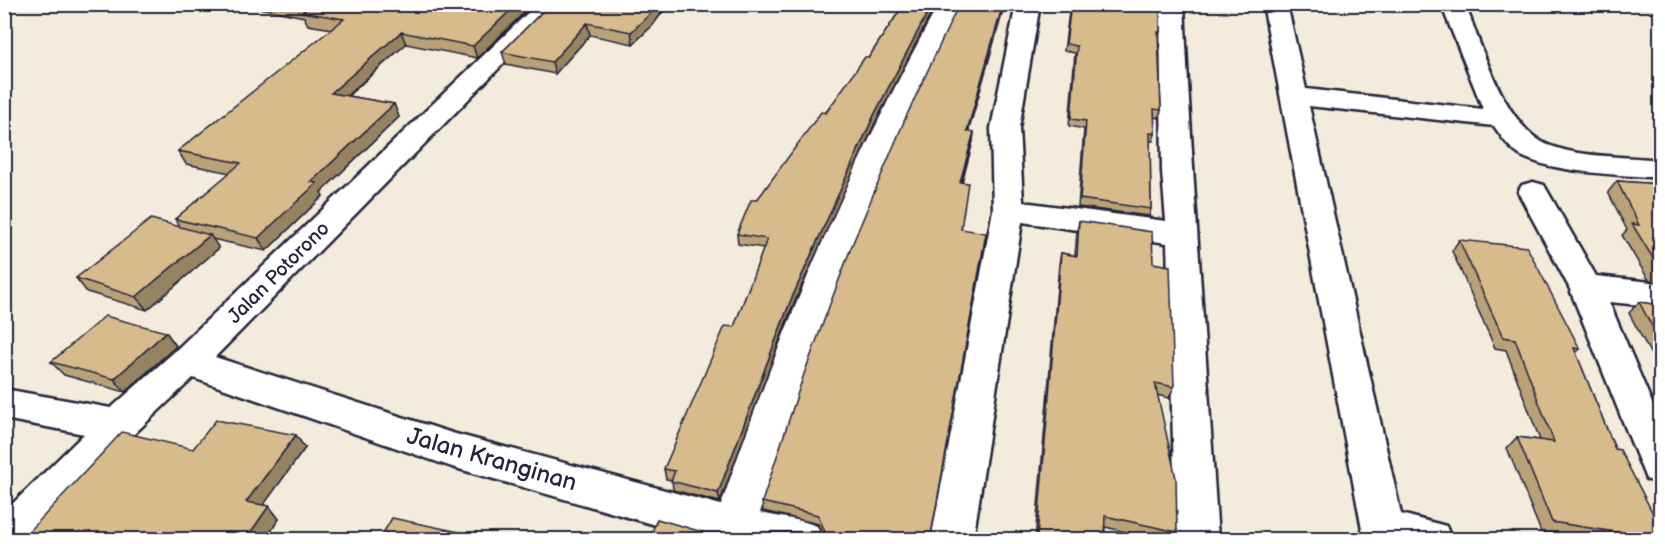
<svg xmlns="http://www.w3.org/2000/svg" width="1665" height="544" viewBox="0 0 1665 544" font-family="'Balsamiq Sans',sans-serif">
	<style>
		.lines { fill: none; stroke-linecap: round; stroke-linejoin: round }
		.street-casing { stroke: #22223b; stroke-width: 5 }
		.street { fill: #fff; fill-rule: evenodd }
		.wall { fill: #b9a178; stroke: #22223b; stroke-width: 1.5 }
		.shaded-wall { fill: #968362; stroke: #22223b; stroke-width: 1.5 }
		.building { fill: #d7bb8c; stroke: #22223b; stroke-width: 1.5 }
		.labels { text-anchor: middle; stroke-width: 5; stroke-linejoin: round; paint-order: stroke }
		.street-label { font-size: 20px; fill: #22223b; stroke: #fff }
		.near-street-label { font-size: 24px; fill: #22223b; stroke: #fff }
	</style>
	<rect width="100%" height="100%" fill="#f3ebdc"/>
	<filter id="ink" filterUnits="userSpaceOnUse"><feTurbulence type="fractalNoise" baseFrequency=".0167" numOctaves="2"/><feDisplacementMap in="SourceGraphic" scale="12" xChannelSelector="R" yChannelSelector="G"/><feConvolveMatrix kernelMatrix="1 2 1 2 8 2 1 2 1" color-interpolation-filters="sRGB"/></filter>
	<g filter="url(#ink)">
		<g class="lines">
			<g class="street-casing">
				<g id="street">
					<path d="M537 4H562L215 357 452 433 721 505C780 332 850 165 939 4H962C878 168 814 338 760 513L802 521 817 526 823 540H708L452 467 193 378 132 436 34 540H4V512L84 434 4 419V389L111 408 174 352Z"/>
					<path d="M1016 4H1040L1019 128 1023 202 1166 221 1162 172 1160 4H1184C1192 183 1207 361 1218 540H1176L1167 243 1022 222 973 540H931L993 210 991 128Z"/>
					<path d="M1263 4H1287L1306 89 1483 109 1441 4H1465C1482 47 1505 130 1551 146 1585 158 1625 156 1660 160V178C1621 174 1551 174 1518 154 1508 147 1501 136 1494 126L1309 106 1401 514 1446 526 1452 540H1364Z"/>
					<path d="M1533 182 1544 185 1596 276 1660 283V307L1609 302 1660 422V484L1646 479 1569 287 1518 192 1522 185Z"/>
				</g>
			</g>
			<use href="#street" class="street"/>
		</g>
		<g class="wall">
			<path d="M240 4H533L477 58 406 44 348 96 394 104 399 117 321 192 323 196 266 251 212 239 219 248 147 310 87 292 76 278 180 227 175 219 230 173 186 164 178 151 332 29 308 25 304 17Z"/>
			<path d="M550 4H668L653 25 633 44 590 35 555 74 506 64 502 52Z"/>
			<path d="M904 4H936L874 125 790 312 720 502 673 490 672 480 666 479 664 469 734 327 764 248 738 244 737 234 757 200 869 57Z"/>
			<path d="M1070 4H1160V32L1158 39 1161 110 1159 118 1154 117 1155 134 1153 141H1150L1151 209 1149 216 1078 207 1084 129 1069 126 1075 53 1064 51Z"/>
			<path d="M969 131 974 132 973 141 962 183 961 229 930 540H649L706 533 821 532 818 524 763 511 762 502Z"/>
			<path d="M1617 181 1660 184V283L1648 279 1622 235 1627 230 1608 192Z"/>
			<path d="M1079 221 1153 263 1174 387 1169 398 1157 395 1177 532 1174 540H1160L1105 527 1104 540H1035L1059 264 1061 253 1075 256 1077 232Z"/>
			<path d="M1459 240 1580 349 1576 353 1615 449 1660 527V540H1589L1541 532 1507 448 1517 437 1540 440 1506 350 1495 348 1452 251Z"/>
			<path d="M1639 302 1660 305V363L1655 362 1629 313Z"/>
			<path d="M166 332 176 346 125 392 64 375 51 362Z"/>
			<path d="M305 448 263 505 269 506 279 519 265 540H34L27 534Z"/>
		</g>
		<g class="shaded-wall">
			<path d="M517 4H533L477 58 473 46Z"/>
			<path d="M657 4H668L653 25 633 44 631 32Z"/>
			<path d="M932 4H936L874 125 790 312 720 502 718 493 790 302 874 115Z"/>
			<path d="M1003 4H1005L966 140 967 131Z"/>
			<path d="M587 23 590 35 555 74 552 62Z"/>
			<path d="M401 32 406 44 336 105 331 93Z"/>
			<path d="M394 104 399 117 321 192 323 196 266 251 258 238 311 182Z"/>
			<path d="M974 132 973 141 959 192 960 182Z"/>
			<path d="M210 235 219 248 147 310 136 297Z"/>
			<path d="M166 332 176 346 125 392 114 379Z"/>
			<path d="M296 435 305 448 257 514 246 502Z"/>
			<path d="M269 506 279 519 265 540H245Z"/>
			<path d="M469 534 472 540H466Z"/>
		</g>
		<g class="building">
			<path d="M299 4H517L473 46 401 32 331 93 394 104 311 182 317 183 258 238 175 219 241 163 178 151 344 19 302 12 310 7Z"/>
			<path d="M550 4H657L651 13 631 32 587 23 552 62 502 52Z"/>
			<path d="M904 4H932L874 115 790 302 718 493 671 481 675 471 664 469 725 326 734 327 767 239 737 234 751 200H757L821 112 826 113 865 57H869Z"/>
			<path d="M959 4H1003L967 131 974 132 960 182 968 183 961 229 986 233 930 540 918 537V540H649L657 519 706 533 825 532 818 515 762 502 804 374 852 245 905 119Z"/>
			<path d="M1071 4H1160V32H1158L1161 110 1154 109 1155 134 1150 133 1151 209 1080 199 1086 121 1071 119 1077 46 1066 44Z"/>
			<path d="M1617 181 1660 184V268H1659L1632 224 1639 225Z"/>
			<path d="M151 219 210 235 136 297 76 278Z"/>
			<path d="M1079 221 1152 232 1153 263 1170 266 1174 387 1155 383 1176 478 1177 532 1105 516 1104 540H1048L1037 537 1061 253 1077 256Z"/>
			<path d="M1459 240 1527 247 1580 349 1574 348 1615 449 1620 450 1660 527V539L1552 522 1517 437 1554 442 1515 339 1503 337Z"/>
			<path d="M1639 302 1660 305V341Z"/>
			<path d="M105 316 166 332 114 379 51 362Z"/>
			<path d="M216 420 296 435 246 502 269 506 245 540H50L27 534 122 432 193 449Z"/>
			<path d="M392 518 469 534 466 540H379Z"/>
		</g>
	</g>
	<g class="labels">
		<g class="street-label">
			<text transform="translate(278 272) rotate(-45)" y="7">Jalan Potorono</text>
		</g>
		<g class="near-street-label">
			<text transform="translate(492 459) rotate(16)" y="8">Jalan Kranginan</text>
		</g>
	</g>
	<rect width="1665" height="544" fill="none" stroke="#fff" stroke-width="24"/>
	<rect x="12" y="12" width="1641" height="520" fill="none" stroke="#22223b" stroke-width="2" filter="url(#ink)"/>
</svg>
